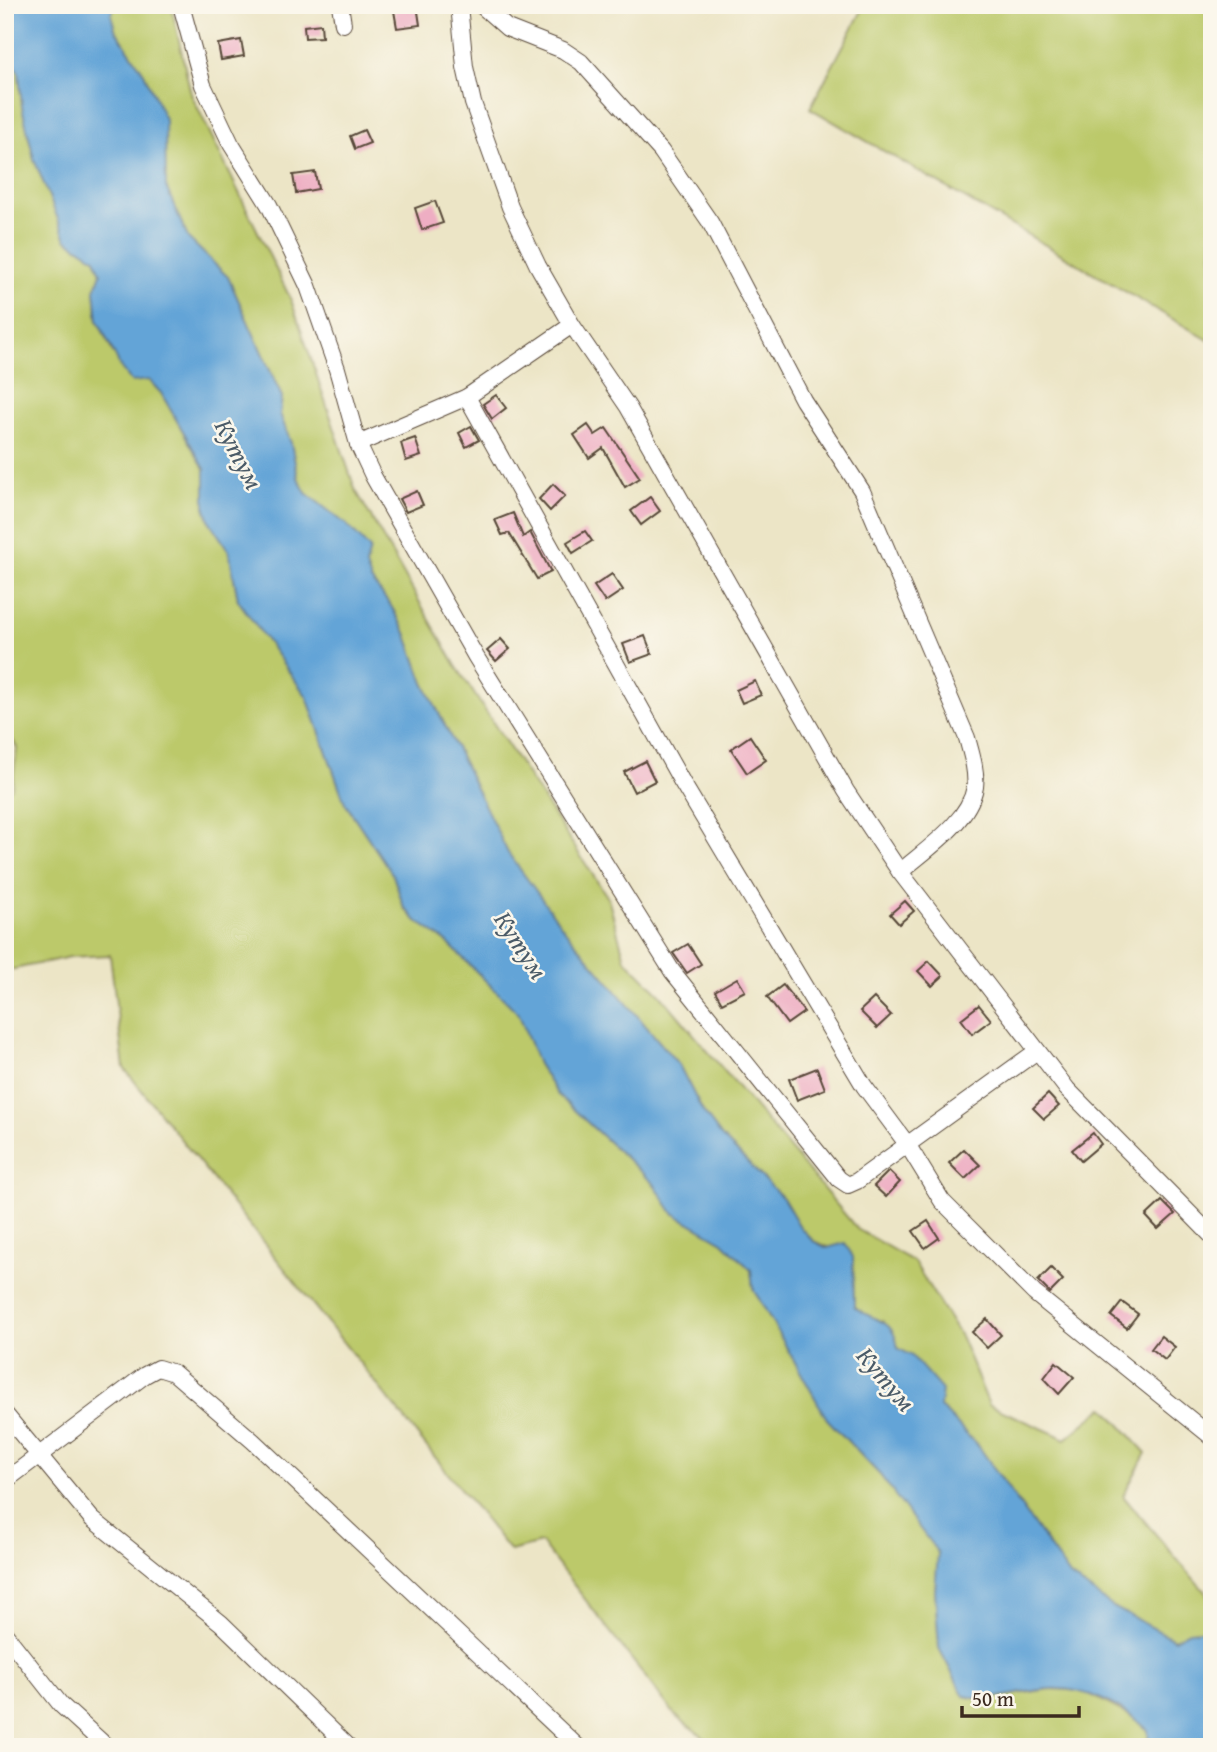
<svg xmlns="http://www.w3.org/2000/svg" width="1217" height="1752" viewBox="0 0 1217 1752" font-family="'Gentium Book Plus',serif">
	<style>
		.green { fill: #bcc96b; stroke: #7c7a44; stroke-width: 2 }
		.water { fill: #63a4d7; stroke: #4f677a; stroke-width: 2 }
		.building { fill: #eeaec3 }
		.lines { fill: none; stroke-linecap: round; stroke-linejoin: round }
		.minor-casing { stroke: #564637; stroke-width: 18 }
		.minor { stroke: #fff; stroke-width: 16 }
		.labels { text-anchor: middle; stroke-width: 5; stroke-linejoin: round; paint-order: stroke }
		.water-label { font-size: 26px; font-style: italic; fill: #4b5b68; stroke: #fbf7ec }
	</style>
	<rect width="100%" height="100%" fill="#fbf7ec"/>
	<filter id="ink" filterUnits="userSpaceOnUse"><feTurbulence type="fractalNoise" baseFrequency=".0143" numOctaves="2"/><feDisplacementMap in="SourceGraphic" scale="14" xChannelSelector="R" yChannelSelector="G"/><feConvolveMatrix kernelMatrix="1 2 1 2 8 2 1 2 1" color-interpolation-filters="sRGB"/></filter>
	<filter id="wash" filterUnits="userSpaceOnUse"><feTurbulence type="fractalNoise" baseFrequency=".00686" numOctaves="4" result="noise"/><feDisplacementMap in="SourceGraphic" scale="28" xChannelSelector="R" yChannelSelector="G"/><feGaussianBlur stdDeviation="1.57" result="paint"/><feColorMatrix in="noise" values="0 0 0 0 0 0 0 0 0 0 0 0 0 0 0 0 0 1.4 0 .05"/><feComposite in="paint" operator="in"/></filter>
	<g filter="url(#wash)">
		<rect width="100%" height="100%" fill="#ece5c6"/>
		<g class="green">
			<path d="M115 5H171L191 94 291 300 355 489 456 666 608 898 625 959 660 994 857 1229 914 1262 961 1338 989 1405 1066 1439 1104 1407 1146 1453 1123 1496 1212 1600V1641L1204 1630 1189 1631 1175 1640 1113 1607 1070 1576 979 1447 940 1407 912 1356 898 1348 883 1321 866 1317 854 1306 853 1257 813 1241 800 1227 783 1198 722 1137 702 1110 679 1065 567 933 508 853 424 683 406 633 391 606 371 580 347 525 318 506 306 494 298 478 291 443 280 414 282 397 228 277 188 238 166 187 164 119 144 73 115 29 111 14Z"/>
			<path d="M865 5H1212V342L810 108Z"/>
			<path d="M5 49 19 73 22 107 34 159 66 239 95 258 101 273 95 290 98 321 113 353 149 380 161 393 205 470V506L210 522 229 551 238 600 307 697 345 803 393 875 404 908 417 921 447 942 519 1014 538 1064 558 1095 654 1184 673 1213 723 1242 751 1270 753 1288 827 1419 880 1475 939 1553 935 1591 939 1648 964 1696 982 1700 1050 1689 1084 1691 1136 1719 1148 1730 1149 1747H716L676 1716 541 1543 510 1551 124 1068 110 955 70 957 5 971V792L12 788 17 748 5 725Z"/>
		</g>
		<path class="water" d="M5 5H115L111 14 115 29 144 73 165 119 166 187 188 238 228 277 282 397 280 414 291 443 298 478 306 493 347 525 370 549 366 566 371 580 391 606 406 633 424 683 508 853 567 933 679 1065 702 1110 722 1137 783 1198 800 1227 813 1241 827 1248 845 1243 853 1257 854 1306C875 1324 893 1316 898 1348L912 1356 942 1390 940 1407 979 1447 1070 1576 1113 1607 1174 1639 1189 1631 1205 1630 1212 1641V1683L1207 1688 1212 1696V1747H1149L1148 1730C1122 1706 1086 1687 1050 1689 1020 1691 994 1703 964 1696L939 1648 935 1591 938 1553 880 1475 827 1419 753 1288 751 1270 723 1242 673 1213 654 1184 558 1095 538 1064 519 1014 447 942 417 921 404 907 393 875 345 803 307 697 238 600 229 551 210 522 205 506V469L161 393 149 380 132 382 121 368 98 321 95 290 101 273 95 258 66 239 34 159 22 107 19 73 5 49Z"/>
		<g id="blocks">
			<g class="building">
				<path d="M393 5H417L420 25 397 28Z"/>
				<path d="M321 24 322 37 305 38 304 26Z"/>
				<path d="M241 40 244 56 221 60 218 44Z"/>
				<path d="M364 130 370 143 355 149 350 136Z"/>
				<path d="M315 172 318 189 296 193 293 175Z"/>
				<path d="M435 201 443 223 422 230 415 208Z"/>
				<path d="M496 395 506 408 492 419 483 404Z"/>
				<path d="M588 425 595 435 606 428 640 478 625 487 603 448 589 458 574 435Z"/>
				<path d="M471 426 479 440 466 447 459 433Z"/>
				<path d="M415 438 421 456 406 461 401 443Z"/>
				<path d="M553 484 565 496 550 511 539 499Z"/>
				<path d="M417 491 423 505 406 512 399 499Z"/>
				<path d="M650 497 660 511 641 525 631 511Z"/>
				<path d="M513 513 523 537 530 532 551 572 537 579 509 533 502 535 495 520Z"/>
				<path d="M585 531 592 541 573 553 567 542Z"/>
				<path d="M612 574 623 590 605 602 594 586Z"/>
				<path d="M645 636 652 654 630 662 623 644Z"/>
				<path d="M501 639 510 649 496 661 487 651Z"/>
				<path d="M755 681 761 695 742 703 736 690Z"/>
				<path d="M750 736 766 760 747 773 731 749Z"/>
				<path d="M645 761 655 781 634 792 624 772Z"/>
				<path d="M905 901 914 911 899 924 890 914Z"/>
				<path d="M688 944 701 964 687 973 673 953Z"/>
				<path d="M929 961 943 976 932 986 918 971Z"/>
				<path d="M737 978 745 991 722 1003 715 991Z"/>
				<path d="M783 985 804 1012 787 1024 767 997Z"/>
				<path d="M874 998 891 1015 877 1028 860 1011Z"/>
				<path d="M979 1005 991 1020 972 1034 961 1019Z"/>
				<path d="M817 1068 825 1089 797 1100 789 1079Z"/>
				<path d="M1048 1094 1059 1106 1044 1119 1033 1108Z"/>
				<path d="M1093 1133 1101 1144 1081 1161 1072 1150Z"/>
				<path d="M964 1149 980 1165 965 1179 949 1163Z"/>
				<path d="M889 1171 900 1182 886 1197 874 1186Z"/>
				<path d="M1162 1201 1175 1214 1158 1229 1146 1216Z"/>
				<path d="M928 1221 939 1238 925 1248 913 1231Z"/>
				<path d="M1051 1268 1063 1280 1050 1293 1038 1281Z"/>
				<path d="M1122 1302 1138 1314 1127 1328 1111 1316Z"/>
				<path d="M987 1319 1001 1335 987 1348 972 1332Z"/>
				<path d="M1161 1336 1175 1347 1165 1360 1151 1349Z"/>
				<path d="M1056 1362 1074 1377 1059 1394 1044 1378Z"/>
			</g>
		</g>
	</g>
	<g filter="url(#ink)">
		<use href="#blocks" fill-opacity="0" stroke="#564637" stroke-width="2"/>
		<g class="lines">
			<g class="minor-casing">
				<g id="minor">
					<path d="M181 5 203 85 231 144 269 205 308 286 337 369 358 444 373 476 476 657 672 971 839 1179 848 1185 857 1181 1037 1051"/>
					<path d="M340 5 343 24"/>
					<path d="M459 5 465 67 473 103 510 207 538 266 572 325 628 407 846 791 900 872 1067 1089 1212 1236"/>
					<path d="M481 5 507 28 563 50 581 62 661 151 710 222 803 400 862 491 967 738C971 753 977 771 975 787 969 822 925 850 900 872"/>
					<path d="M467 397 682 782 864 1086 907 1144 942 1201 1034 1293 1212 1437"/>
					<path d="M358 444 467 397 572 325"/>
					<path d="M5 1414 92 1519 221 1623 349 1747"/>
					<path d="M5 1481 145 1375 158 1368 174 1373 253 1441 578 1747"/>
					<path d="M5 1634 61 1705 107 1747"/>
				</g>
			</g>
			<use href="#minor" class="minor"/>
		</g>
	</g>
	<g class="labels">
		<g class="water-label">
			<text transform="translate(239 454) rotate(63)" y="9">Кутум</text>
			<text transform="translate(521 945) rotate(57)" y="9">Кутум</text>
			<text transform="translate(886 1379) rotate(50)" y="9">Кутум</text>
		</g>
	</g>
	<rect width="1217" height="1752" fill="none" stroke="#fbf7ec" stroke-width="28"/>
	<path d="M962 1706v10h117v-10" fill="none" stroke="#3b2a1e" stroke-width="3.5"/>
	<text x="972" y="1706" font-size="21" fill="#3b2a1e" stroke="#fbf7ec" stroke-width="5" paint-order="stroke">50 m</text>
</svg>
